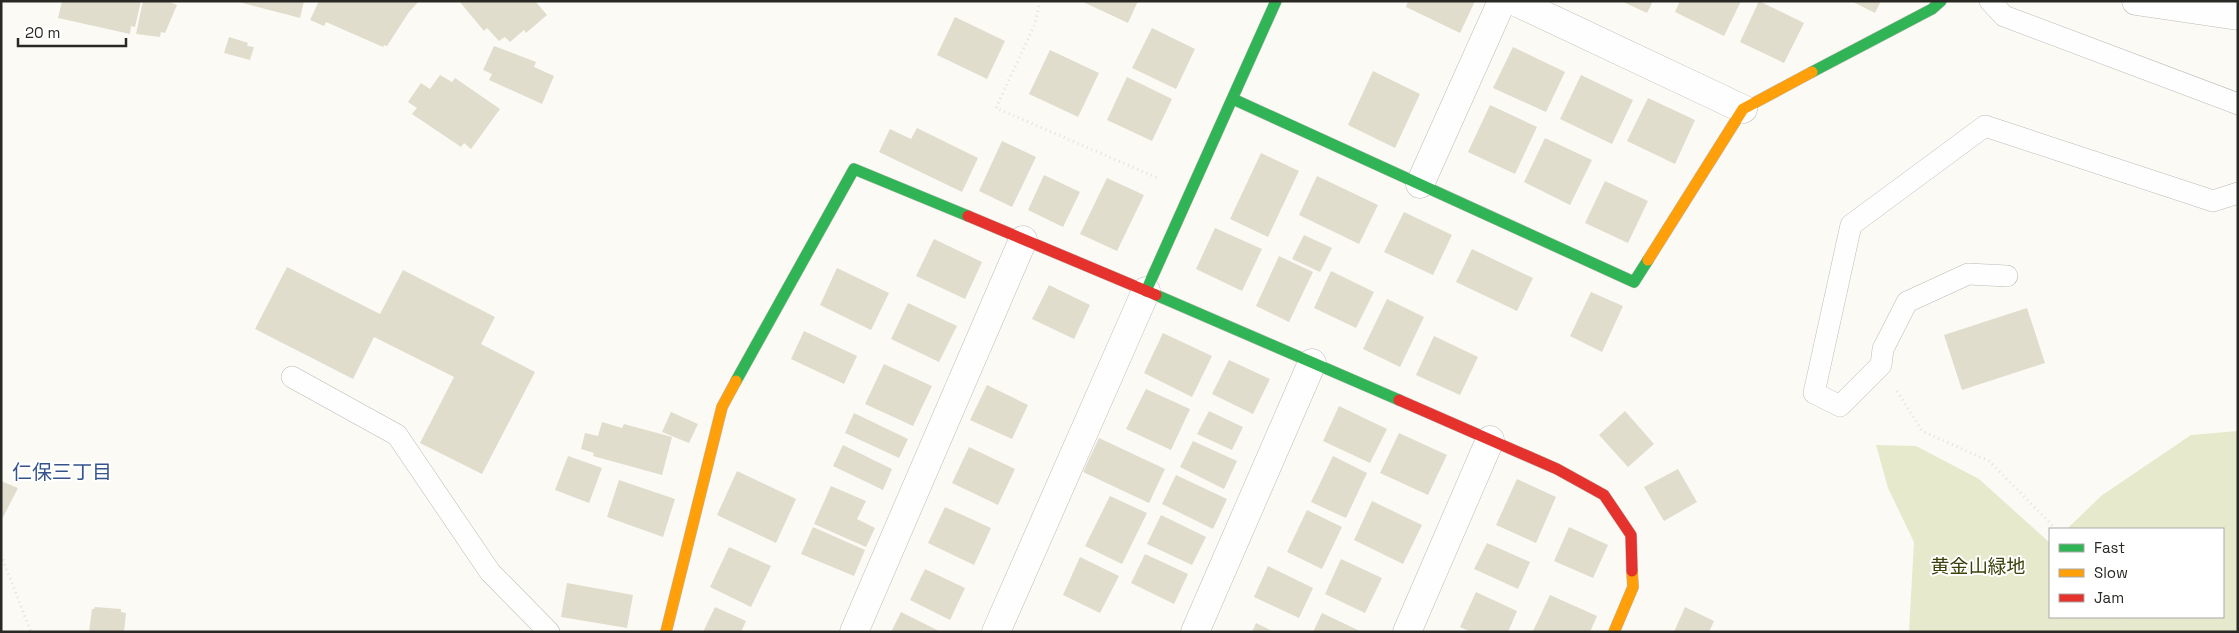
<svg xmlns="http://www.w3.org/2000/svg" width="2239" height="633" viewBox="0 0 2239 633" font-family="'Space Grotesk','Noto Sans JP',sans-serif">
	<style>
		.green { fill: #e6e9cb }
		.building { fill: #e1ddcd }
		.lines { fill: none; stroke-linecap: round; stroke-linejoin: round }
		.lane-casing { stroke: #bcbbb7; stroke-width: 22 }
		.street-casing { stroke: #bcbbb7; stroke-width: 29 }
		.fast-casing { stroke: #bcbbb7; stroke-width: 12 }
		.slow-casing { stroke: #bcbbb7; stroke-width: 12 }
		.jam-casing { stroke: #bcbbb7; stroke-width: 12 }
		.path { stroke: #e3e2e1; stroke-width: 3; stroke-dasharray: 1 4; stroke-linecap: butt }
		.lane { stroke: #fefefe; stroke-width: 21 }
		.street { stroke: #fefefe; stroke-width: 28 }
		.fast { stroke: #30b455; stroke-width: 11 }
		.slow { stroke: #ff9f0a; stroke-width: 11 }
		.jam { stroke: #e5322d; stroke-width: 11 }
		.labels { text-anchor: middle; stroke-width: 4; stroke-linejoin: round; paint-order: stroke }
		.park-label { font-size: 19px; fill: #3d4109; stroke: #fff }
		.neighbourhood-label { font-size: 20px; fill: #35548c; stroke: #fff }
	</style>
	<rect width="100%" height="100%" fill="#fbfaf5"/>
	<path class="green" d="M2238 431V632H1909L1914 542 1888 488 1876 445 1916 446 1979 479 2050 543V617H2223V529H2067L2101 496 2191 435Z"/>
	<g class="building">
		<path d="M62 1H141L135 27 131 26 130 34 58 18Z"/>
		<path d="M143 1H167L177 5 165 33 161 32 160 37 136 34Z"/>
		<path d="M235 1H304L300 18Z"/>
		<path d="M319 1H419L409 12 387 46 384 45 383 47 326 22 324 26 310 20Z"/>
		<path d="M459 1H535L547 15 526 33 524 30 510 42 505 37 499 41 487 28 484 31Z"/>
		<path d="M1081 1H1138L1128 23Z"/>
		<path d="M1408 1H1475L1460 33 1406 7Z"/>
		<path d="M1621 1H1653L1647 13Z"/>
		<path d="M1680 1H1741L1724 36 1675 12Z"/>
		<path d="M1759 1 1804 23 1784 63 1740 42Z"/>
		<path d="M1851 1H1881L1875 13Z"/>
		<path d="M955 17 1005 41 987 79 937 55Z"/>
		<path d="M1152 28 1195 49 1176 89 1132 68Z"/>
		<path d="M229 37 248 43 247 46 254 47 250 60 224 53Z"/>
		<path d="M494 46 536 62 534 67 554 76 542 104 489 80 492 74 483 70Z"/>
		<path d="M1513 47 1565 72 1546 112 1493 88Z"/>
		<path d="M1050 50 1099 73 1078 117 1029 94Z"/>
		<path d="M1373 71 1420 94 1395 148 1348 125Z"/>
		<path d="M440 75 452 82 455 78 500 109 471 149 464 143 461 147 412 114 417 108 408 102 421 83 430 89Z"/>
		<path d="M1581 75 1633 100 1612 144 1560 119Z"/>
		<path d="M1127 77 1172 99 1152 141 1107 120Z"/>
		<path d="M1648 98 1695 120 1675 164 1627 141Z"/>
		<path d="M1490 105 1537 127 1515 174 1468 152Z"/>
		<path d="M917 128 978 158 962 192 879 152 890 129 911 139Z"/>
		<path d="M1545 138 1592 160 1570 205 1524 182Z"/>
		<path d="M1002 141 1036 157 1012 207 979 191Z"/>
		<path d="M1261 153 1299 171 1268 237 1230 219Z"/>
		<path d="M1044 175 1080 192 1063 227 1028 210Z"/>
		<path d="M1317 176 1378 205 1359 244 1299 215Z"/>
		<path d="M1107 178 1144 195 1117 251 1080 234Z"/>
		<path d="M1605 181 1648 201 1628 243 1585 223Z"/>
		<path d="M1404 212 1452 235 1433 275 1384 252Z"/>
		<path d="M1215 228 1262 249 1242 291 1196 269Z"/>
		<path d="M1304 235 1332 248 1320 272 1292 259Z"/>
		<path d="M934 239 982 262 965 299 916 276Z"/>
		<path d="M1472 249 1533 278 1517 311 1456 282Z"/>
		<path d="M1279 256 1313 272 1289 322 1256 306Z"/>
		<path d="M287 267 380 314 403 270 495 317 481 344 535 372 482 474 420 443 454 377 374 337 353 379 255 329Z"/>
		<path d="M837 268 889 293 871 330 820 305Z"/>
		<path d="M1331 271 1374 292 1356 328 1314 308Z"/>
		<path d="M1049 285 1090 305 1074 339 1032 319Z"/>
		<path d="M1591 292 1623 306 1602 352 1570 336Z"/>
		<path d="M1387 299 1424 317 1400 367 1363 349Z"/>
		<path d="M908 303 957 326 939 362 891 339Z"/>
		<path d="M2027 308 2045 363 1962 390 1944 335Z"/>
		<path d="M804 331 857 356 844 384 791 359Z"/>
		<path d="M1163 333 1212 356 1192 397 1144 373Z"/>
		<path d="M1434 336 1478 357 1460 395 1416 375Z"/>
		<path d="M1229 360 1270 379 1253 414 1212 394Z"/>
		<path d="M884 364 932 386 913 426 865 404Z"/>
		<path d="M987 385 1028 405 1012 439 970 420Z"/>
		<path d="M1146 389 1190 409 1171 450 1126 429Z"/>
		<path d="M1339 406 1387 429 1370 463 1323 441Z"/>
		<path d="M1209 411 1243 427 1232 450 1197 434Z"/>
		<path d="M1625 411 1654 444 1628 467 1599 435Z"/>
		<path d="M671 412 698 424 689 443 662 432Z"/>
		<path d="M854 413 908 439 899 458 845 433Z"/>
		<path d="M602 422 622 428 624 424 672 437 662 475 593 456 594 453 581 449 585 433 598 436Z"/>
		<path d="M1399 433 1447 455 1428 495 1380 473Z"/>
		<path d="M1099 438 1165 469 1149 503 1083 472Z"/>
		<path d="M1193 441 1237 461 1224 489 1180 467Z"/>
		<path d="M843 445 892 469 883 490 833 466Z"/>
		<path d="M969 447 1015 469 998 505 952 483Z"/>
		<path d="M568 456 602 468 589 503 555 490Z"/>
		<path d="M1333 456 1367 473 1346 518 1311 502Z"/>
		<path d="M1678 469 1697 502 1664 521 1644 487Z"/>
		<path d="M737 471 796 499 776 543 717 515Z"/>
		<path d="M1176 475 1227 499 1213 529 1162 504Z"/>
		<path d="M1517 479 1556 497 1536 543 1496 525Z"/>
		<path d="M619 480 675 499 663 537 607 517Z"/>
		<path d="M1 481 18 488 1 521Z"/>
		<path d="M831 486 866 501 857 519 875 528 866 547 814 524Z"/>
		<path d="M1110 496 1147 513 1122 564 1085 546Z"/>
		<path d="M1372 501 1422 525 1403 564 1354 540Z"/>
		<path d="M945 507 991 528 974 565 928 543Z"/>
		<path d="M1307 510 1342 527 1322 569 1287 552Z"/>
		<path d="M1161 515 1206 537 1192 565 1147 544Z"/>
		<path d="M813 527 865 550 854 576 801 554Z"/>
		<path d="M1569 527 1608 545 1593 578 1554 561Z"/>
		<path d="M1487 543 1530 562 1518 589 1474 569Z"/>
		<path d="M729 547 771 566 751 607 710 587Z"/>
		<path d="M1145 554 1188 574 1174 604 1131 583Z"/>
		<path d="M1080 557 1119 576 1100 613 1063 595Z"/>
		<path d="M1341 559 1382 578 1365 613 1325 594Z"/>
		<path d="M1268 566 1313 588 1299 618 1254 597Z"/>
		<path d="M925 569 965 588 950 620 910 600Z"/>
		<path d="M567 583 633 595 627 628 561 617Z"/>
		<path d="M1476 592 1517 611 1508 632H1471L1460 627Z"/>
		<path d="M1550 595 1597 616 1590 632 1533 631Z"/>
		<path d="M95 607 121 609V612L126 613 124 632H89L92 609H94Z"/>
		<path d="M715 607 746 621 741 632H703Z"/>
		<path d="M1685 607 1714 621 1709 632H1674Z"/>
		<path d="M901 612 941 632H891Z"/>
		<path d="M1322 613 1362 632H1313Z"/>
		<path d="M1256 623 1274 632H1252Z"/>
	</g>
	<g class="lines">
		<g class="lane-casing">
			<g id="lane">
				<path d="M1990 1 2004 16 2238 104"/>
				<path d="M2007 276 1968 274 1907 302 1883 349 1881 365 1840 406 1814 393 1851 225 1985 126 2213 201 2238 193"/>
				<path d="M292 377 397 435 490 572 549 632"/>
			</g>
		</g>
		<g class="street-casing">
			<g id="street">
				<path d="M1514 1 1743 109"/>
				<path d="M2136 1 2238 16"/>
				<path d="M1420 184 1502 1"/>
				<path d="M854 632 1023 240"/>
				<path d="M996 632 1146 291"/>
				<path d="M1195 632 1312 363"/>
				<path d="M1407 632 1490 440"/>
			</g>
		</g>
		<g class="fast-casing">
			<g id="fast">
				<path d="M1812 72 1932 9 1941 1"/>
				<path d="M1233 99 1634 282 1648 260"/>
				<path d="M1146 291 1276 1"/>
				<path d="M1156 295 1399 400"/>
				<path d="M736 381 854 169 968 216"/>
			</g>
		</g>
		<g class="slow-casing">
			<g id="slow">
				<path d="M1648 260 1743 109 1812 72"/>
				<path d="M666 632 722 407 736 381"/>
				<path d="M1614 632 1633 587 1632 571"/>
			</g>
		</g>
		<g class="jam-casing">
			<g id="jam">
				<path d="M968 216 1156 295"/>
				<path d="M1399 400 1557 469 1604 495 1631 535 1632 571"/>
			</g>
		</g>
		<g class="path">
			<path d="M1040 1 1035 24 996 108 1160 179"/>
			<path d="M1897 391 1922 431 1989 461 2056 529"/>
			<path d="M1 555 31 632"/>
			<path d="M2122 617 2129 632"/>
		</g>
		<use href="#lane" class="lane"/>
		<use href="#street" class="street"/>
		<use href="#fast" class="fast"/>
		<use href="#slow" class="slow"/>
		<use href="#jam" class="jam"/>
	</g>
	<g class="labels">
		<g class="park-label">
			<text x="1978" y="573">黄金山緑地</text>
		</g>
		<g class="neighbourhood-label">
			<text x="62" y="479">仁保三丁目</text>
		</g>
	</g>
	<rect width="2239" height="633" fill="none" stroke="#292824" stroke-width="5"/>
	<rect x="2049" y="528" width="175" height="90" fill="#ffffff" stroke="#a9a9a7"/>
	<rect x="2059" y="544" width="25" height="8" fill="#30b455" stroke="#a9a9a7"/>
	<text x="2094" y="553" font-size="15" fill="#292824">Fast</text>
	<rect x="2059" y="569" width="25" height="8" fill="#ff9f0a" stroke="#a9a9a7"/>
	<text x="2094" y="578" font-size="15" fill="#292824">Slow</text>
	<rect x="2059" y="594" width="25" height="8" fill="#e5322d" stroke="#a9a9a7"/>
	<text x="2094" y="603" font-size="15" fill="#292824">Jam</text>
	<path d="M18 38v8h108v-8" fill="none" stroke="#292824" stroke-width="2.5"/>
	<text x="25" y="38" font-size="15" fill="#292824" stroke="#ffffff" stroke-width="4" paint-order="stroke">20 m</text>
</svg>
